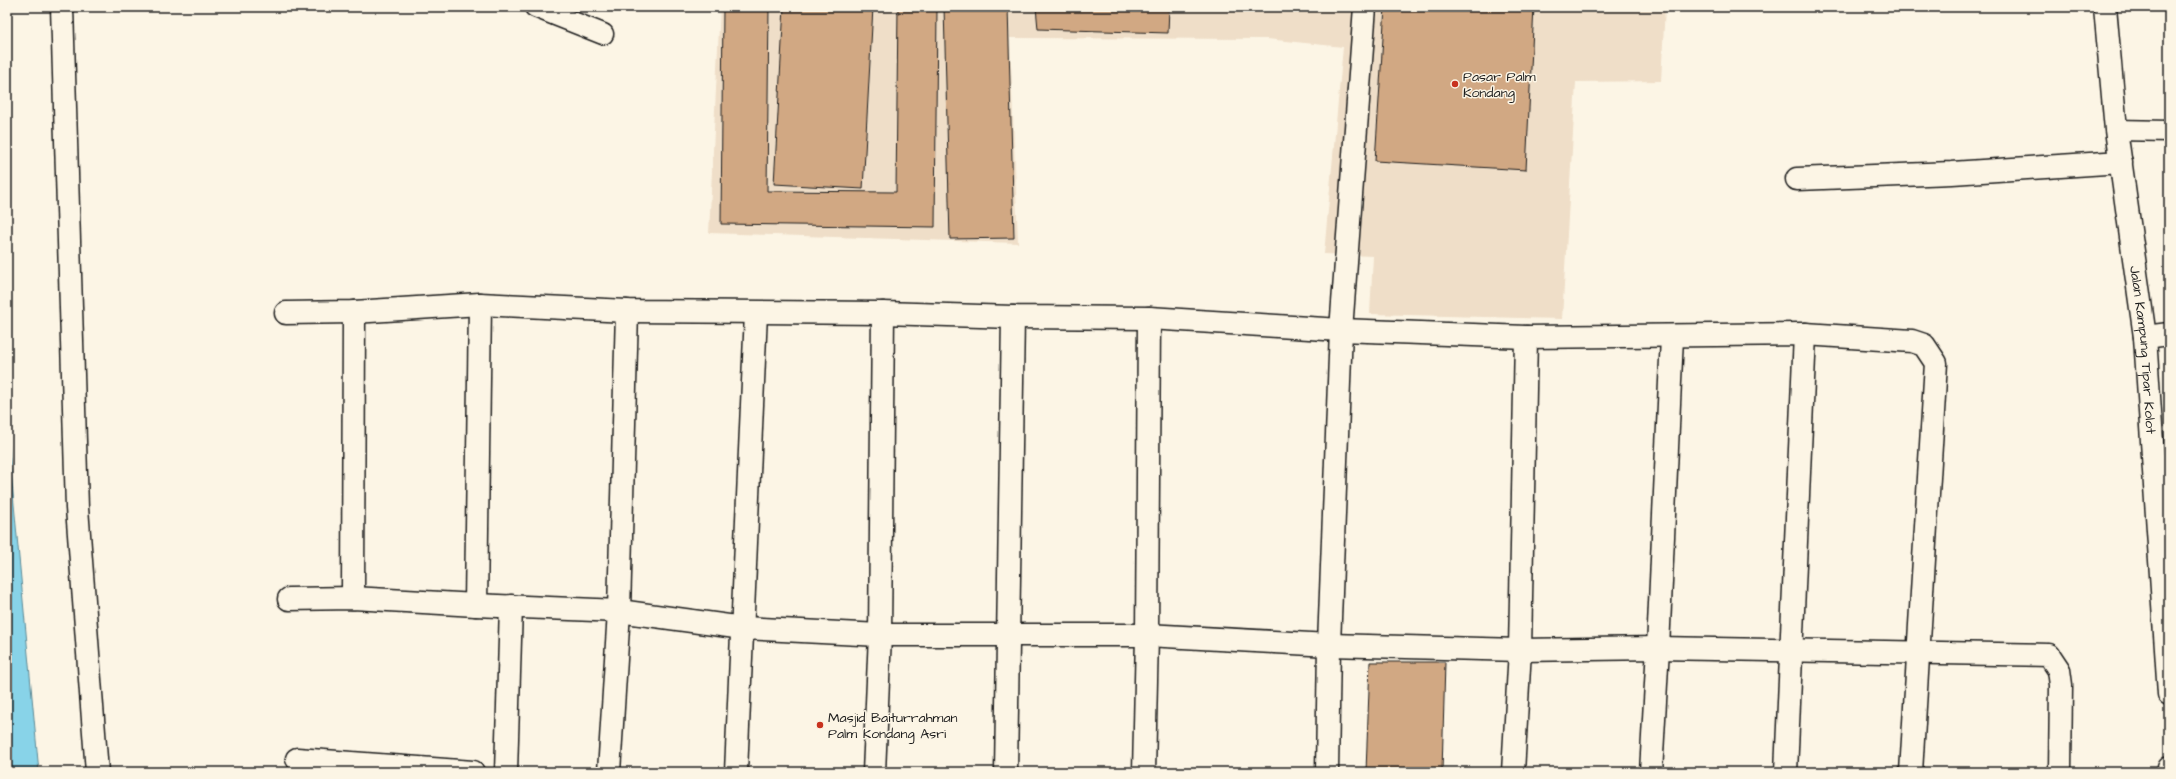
<svg xmlns="http://www.w3.org/2000/svg" width="2176" height="779" viewBox="0 0 2176 779" font-family="'Architects Daughter',sans-serif">
	<style>
		.built { fill: #efdec8 }
		.water { fill: #88d3e8; stroke: #5d8a96 }
		.building { fill: #d1a883; stroke: #1c1c1c }
		.lines { fill: none; stroke-linecap: round; stroke-linejoin: round }
		.service-casing { stroke: #1c1c1c; stroke-width: 23 }
		.minor-casing { stroke: #1c1c1c; stroke-width: 25 }
		.service { stroke: #fcf5e5; stroke-width: 20 }
		.minor { stroke: #fcf5e5; stroke-width: 22 }
		.poi-dot { fill: #c8321e; stroke: #fcf5e5; stroke-width: 1.5 }
		.labels { text-anchor: middle; stroke-width: 3; stroke-linejoin: round; paint-order: stroke }
		.poi-label { font-size: 14px; fill: #1c1c1c; stroke: #fcf5e5; text-anchor: start }
		.street-label { font-size: 14px; fill: #1c1c1c; stroke: #fcf5e5 }
	</style>
	<rect width="100%" height="100%" fill="#fcf5e5"/>
	<filter id="ink" filterUnits="userSpaceOnUse"><feTurbulence type="fractalNoise" baseFrequency=".025" numOctaves="2"/><feDisplacementMap in="SourceGraphic" scale="8" xChannelSelector="R" yChannelSelector="G"/><feConvolveMatrix kernelMatrix="1 2 1 2 8 2 1 2 1" color-interpolation-filters="sRGB"/></filter>
	<g filter="url(#ink)">
		<path class="built" d="M720 7H1665L1661 81 1576 82 1562 319 1370 314 1373 256 1324 254 1343 47 1267 39 1010 38 1018 243 709 233Z"/>
		<path class="water" d="M7 429 39 772H7Z"/>
		<g class="building">
			<path d="M723 7H769L767 191 896 192 898 7H937L935 227 721 224Z"/>
			<path d="M784 7H873L863 189 774 184Z"/>
			<path d="M944 7H1008L1014 238 950 239Z"/>
			<path d="M1036 7H1169L1168 33 1038 29Z"/>
			<path d="M1385 7H1534L1526 170 1375 161Z"/>
			<path d="M1370 662H1445L1442 772H1366Z"/>
		</g>
		<g class="lines">
			<g class="service-casing">
				<g id="service">
					<path d="M535 7 603 34"/>
					<path d="M2116 130 2169 131"/>
				</g>
			</g>
			<g class="minor-casing">
				<g id="minor">
					<path d="M62 7 77 508 97 772"/>
					<path id="s1" d="M2105 7 2116 130 2145 337 2169 694"/>
					<path d="M1797 179 1952 173 2121 162"/>
					<path d="M286 313 354 312 480 304 627 311 883 313 1013 317 1149 318 1341 330 1526 337 1805 334 1912 341 1924 345 1936 363 1911 772"/>
					<path d="M2145 337 2169 334"/>
					<path d="M353 598 354 312"/>
					<path d="M289 599 353 598 476 605 619 611 743 628 880 635H1147L1329 645 1520 650 1658 648 2049 655 2059 670 2061 685 2060 772"/>
					<path d="M476 605 480 304"/>
					<path d="M297 759 473 772"/>
					<path d="M506 772 511 606"/>
					<path d="M609 772 619 611 627 311"/>
					<path d="M736 772 756 313"/>
					<path d="M874 772 880 635 883 313"/>
					<path d="M1006 772 1013 317"/>
					<path d="M1144 772 1147 635 1149 318"/>
					<path d="M1327 772 1329 645 1341 330 1365 7"/>
					<path d="M1513 772 1520 650 1526 337"/>
					<path d="M1651 772 1658 648 1672 337"/>
					<path d="M1786 772 1805 334"/>
					<path d="M2169 772V768"/>
				</g>
			</g>
			<use href="#service" class="service"/>
			<use href="#minor" class="minor"/>
		</g>
	</g>
	<g class="poi-dot">
		<circle cx="1455" cy="84" r="4"/>
		<circle cx="820" cy="725" r="4"/>
	</g>
	<g class="labels">
		<g class="poi-label">
			<text x="1463" y="81">Pasar Palm<tspan x="1463" dy="16">Kondang</tspan></text>
			<text x="828" y="722">Masjid Baiturrahman<tspan x="828" dy="16">Palm Kondang Asri</tspan></text>
		</g>
		<g class="street-label">
			<text dy="5" stroke="none"><textPath href="#s1" startOffset="345">Jalan Kampung Tipar Kolot</textPath></text>
		</g>
	</g>
	<rect width="2176" height="779" fill="none" stroke="#fcf5e5" stroke-width="24"/>
	<rect x="12" y="12" width="2152" height="755" fill="none" stroke="#1c1c1c" stroke-width="1.5" filter="url(#ink)"/>
</svg>
